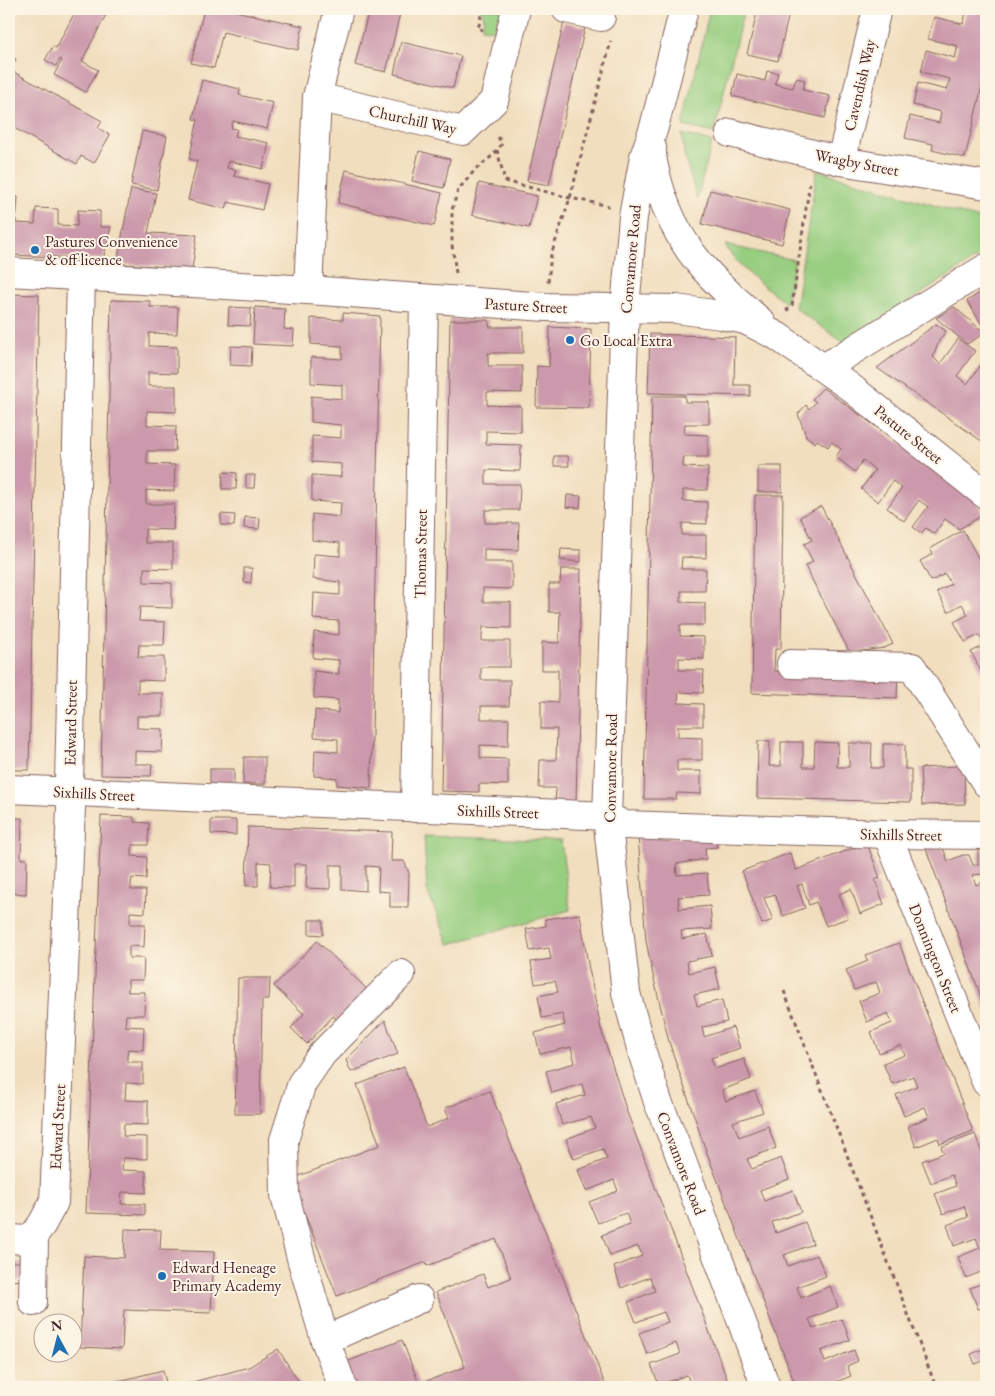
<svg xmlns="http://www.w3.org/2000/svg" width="995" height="1396" viewBox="0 0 995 1396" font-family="'EB Garamond',serif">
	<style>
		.green { fill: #97ce80; stroke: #707656 }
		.building { fill: #cb99ab }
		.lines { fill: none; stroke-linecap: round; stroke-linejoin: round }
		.minor-casing { stroke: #84625e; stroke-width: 30 }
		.path { stroke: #84625e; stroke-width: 3; stroke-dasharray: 4 4; stroke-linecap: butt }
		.minor { stroke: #fff; stroke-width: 28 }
		.poi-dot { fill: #1f6fb2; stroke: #fcf5e5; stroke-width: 2 }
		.labels { text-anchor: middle; stroke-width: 4; stroke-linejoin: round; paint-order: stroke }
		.street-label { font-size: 16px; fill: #4a1f2b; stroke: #fcf5e5 }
		.poi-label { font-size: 16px; fill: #4a1f2b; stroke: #fcf5e5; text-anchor: start }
	</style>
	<rect width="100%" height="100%" fill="#fcf5e5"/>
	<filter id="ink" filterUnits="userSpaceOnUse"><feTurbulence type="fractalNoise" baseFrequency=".02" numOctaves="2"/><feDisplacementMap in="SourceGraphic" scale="10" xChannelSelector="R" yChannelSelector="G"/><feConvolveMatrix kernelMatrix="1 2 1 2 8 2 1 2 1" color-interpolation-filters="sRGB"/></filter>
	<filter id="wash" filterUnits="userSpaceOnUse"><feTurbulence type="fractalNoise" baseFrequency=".0096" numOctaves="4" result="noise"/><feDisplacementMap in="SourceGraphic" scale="20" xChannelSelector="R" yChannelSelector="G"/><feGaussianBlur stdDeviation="1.12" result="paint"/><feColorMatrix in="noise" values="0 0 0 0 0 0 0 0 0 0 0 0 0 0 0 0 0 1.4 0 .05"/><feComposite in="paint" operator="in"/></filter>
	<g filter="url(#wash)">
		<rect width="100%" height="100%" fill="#f1debe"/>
		<g class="green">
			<path d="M480 9H507L502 31 482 28 484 16Z"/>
			<path d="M710 9H744L714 133 683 126Z"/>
			<path d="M682 134 712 142 697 200 684 154Z"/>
			<path d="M817 170 986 221V252L844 343 795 308Z"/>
			<path d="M725 245 795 260 786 303C765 286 738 269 725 245Z"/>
			<path d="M424 836 561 841 570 910 449 944 427 891Z"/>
		</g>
		<g id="blocks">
			<g class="building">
				<path d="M68 9H109L82 61 98 70 86 92 54 75 62 60 60 59 56 66 45 60 53 46 56 48 75 12Z"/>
				<path d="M204 9H226L303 26 298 50 223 32 214 68 191 63Z"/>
				<path d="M369 9H401L386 72 355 65Z"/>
				<path d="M758 9H790L778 61 747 54Z"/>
				<path d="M950 9H986V69L965 158 932 150 933 144 905 138 910 116 939 123 941 112 913 105 918 83 947 90 950 79 921 72 926 50 955 58 958 46 928 39 934 17 963 24 966 13Z"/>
				<path d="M564 22 585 27 549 185 527 181Z"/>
				<path d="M401 42 461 56 453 88 394 74Z"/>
				<path d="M9 55 16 59 10 70 102 121 98 128 110 135 94 163 81 156 77 164 9 125Z"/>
				<path d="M767 71 778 73 775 84 793 88 796 78 805 80 803 90 830 96 825 118 732 96 737 74 765 81Z"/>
				<path d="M202 80 240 89 239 95 273 103 267 129 233 121 231 128 237 129 235 136 269 143 263 169 229 161 227 168 236 170 234 176 268 184 262 210 228 202 226 209 188 200 197 161 189 159 198 120 193 119Z"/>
				<path d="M142 131 167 136 157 190 131 185Z"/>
				<path d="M419 151 450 159 444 188 412 181Z"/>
				<path d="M346 170 442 193 434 226 338 203Z"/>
				<path d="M479 183 537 196 529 228 472 215Z"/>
				<path d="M131 189 156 193 148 233 197 235 192 269 124 264 118 257Z"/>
				<path d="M710 190 790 210 782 244 702 224Z"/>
				<path d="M9 196 18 197 16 223 35 224 36 208 58 209V225L77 226 78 210 100 211V227H111L103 259 9 255Z"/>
				<path d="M986 289V331L967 301Z"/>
				<path d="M9 294 39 295 29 770H9Z"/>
				<path d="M111 300 150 301V307H178L177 334 149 333V346L177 347V373L148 372V386H176V412L147 411V425L176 426 175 451H147V464L175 465 174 491 146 490V504H174L173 530 145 529V543H173V569L144 568V582L172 583V608L140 607 139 621 165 622 164 645H139L138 657H164V681L138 680V693H163V716H137V728L163 729 162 752 135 751V764H152L151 776 101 775Z"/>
				<path d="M229 307 251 308 250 326 228 325Z"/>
				<path d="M255 307 285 309 284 329 294 330 293 346 253 344Z"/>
				<path d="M954 307 985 333 967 344 936 318Z"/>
				<path d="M343 313 380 316 371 788 337 785V778L314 776 315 750 338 752V739L314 737 315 710 338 713V700L314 698V671L339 674V660L313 658 314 632 339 635V621L313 619 314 593 340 595V582L313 579 314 554 340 556V543L312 540V514L340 517 341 503 312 501V475L341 477V464L312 462V436L341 438V425L311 422V396L342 399V385L311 383V357L342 359V346L311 344V318L343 320Z"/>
				<path d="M450 320H489V327H523V353H488V366H522V393L487 392V405L521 406V432L486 431V444L521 445 520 471 486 470V484H520L519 510H485V523H519L518 550 484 549V562H512V589L483 588V602H511V628L483 627 482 635V641H510V667H481V680H510L509 706H481V719H509L508 746 480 745V758L508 759V785L479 784V792L441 791Z"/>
				<path d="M936 324 946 331 939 341 933 357 940 364 958 339 975 351 957 376 967 384 986 358V444L877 368Z"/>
				<path d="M550 327 591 329 589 408 536 407 537 366 549 367Z"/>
				<path d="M650 334 735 337 734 385H750V396L648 393Z"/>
				<path d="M231 346 252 347 251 366 230 365Z"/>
				<path d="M823 388 975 499 983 515 959 529 945 519 934 534 926 528 921 533 913 527 928 507 919 500 904 521 887 508 902 488 897 484 893 481 878 502 861 489 875 470 863 460 855 472 836 457 841 449 836 445 831 442 828 447 817 440 815 443 806 436 798 414 806 405 809 409 816 402 812 399Z"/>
				<path d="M652 396H685V402H709V424H685L684 434 708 435V457H684L683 463V467L708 468 707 490H683V501L707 502V524L682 523V535H706V558L682 557 681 569H706L705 591H681V602L705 603V625H680V636L704 637V659L679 658V670H704L703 693 679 692 678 703 703 704V726H678V737L702 738V760H677V771H701V794L677 793 676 799H644Z"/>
				<path d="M554 456H568L569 466H554Z"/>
				<rect x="758" y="466" width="24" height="26"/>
				<path d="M223 472 237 473 236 489H222Z"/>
				<path d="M246 475H255L254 488H246Z"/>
				<path d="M567 495 581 496 580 508 566 507Z"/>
				<path d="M755 495H783L781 649H775L774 671 898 675 897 698 752 693Z"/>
				<path d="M821 506 893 644 884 648 850 653 805 566 813 562 804 544 812 540 800 517Z"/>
				<path d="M221 514 235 515 234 526 221 525Z"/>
				<path d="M245 517 260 518 259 529 244 528Z"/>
				<path d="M963 530 986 572V670L982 673 971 652 985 645 982 639 979 635 965 642 954 622 968 615 962 604 948 612 937 592 951 584 945 574 931 581 920 561 933 554 930 549Z"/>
				<path d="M561 549 581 550V562L560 560Z"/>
				<path d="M244 568H252L251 583 244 582Z"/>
				<path d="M561 569H581L576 804H555L556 788H539L540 760H556L557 729H541V701L558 702V670H542V642L559 643 560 612H549V584H560Z"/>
				<path d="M758 741H770L769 766H781V742H803V767H814L815 742 838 743 837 767H849V743H872L871 768H883V744H905V769H911V802L757 798Z"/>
				<path d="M244 757H265V784H243Z"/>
				<path d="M956 766 964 773 965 804 922 805 920 768Z"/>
				<rect x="210" y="769" width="24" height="19"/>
				<path d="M101 816 134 817V822L149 823 148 845H133L132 851V856L147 857 146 879 132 878 131 885V890H146L145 913 130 912V924H145L144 947 129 946V958H144L143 980H128V992H145L144 1015H126L125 1026 144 1027 143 1050 128 1049 127 1056V1062H143V1084L126 1083 125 1100 148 1101V1125L124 1124 123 1136 147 1137V1159L123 1158 122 1170 146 1171V1193L122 1192 121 1204H145V1215L86 1213Z"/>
				<path d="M9 818H22L21 859H27L26 894 9 893Z"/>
				<path d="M211 820H236V835L211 834Z"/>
				<path d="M248 827 392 832 391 861H404L409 873 408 907H390V892L378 891 379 867 366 866V891L342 889V865H330V889L306 888 307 864H294V888L270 887 271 863 258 862V886H246Z"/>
				<path d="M638 836 716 839 717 847 705 848 706 859 676 864 677 875 707 873 709 895 678 897 679 909 710 906 712 929 681 931 682 939 707 934 712 956 687 961 688 968 689 973 715 967 720 989 694 995 696 1001 697 1006 722 1000 727 1022 702 1027 704 1037 733 1027 740 1048 711 1058 715 1069 744 1059 751 1079 722 1090 726 1101 755 1091 763 1112 733 1122 739 1137 768 1126 776 1148 747 1159 752 1169 781 1158 789 1179 760 1190 764 1201 793 1190 801 1212 772 1222 776 1233 805 1222 813 1244 784 1255 788 1266 817 1255 826 1276 797 1287 801 1298 830 1286 838 1307 809 1319 813 1329 842 1319 850 1340 821 1351 825 1362 854 1350 858 1361 847 1366 851 1376 833 1383 835 1387H796L704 1145 669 1042 653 975 646 941Z"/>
				<path d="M867 843 880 878 875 880 884 904 860 914 851 889 839 894 848 918 826 926 816 902 809 905 802 884 797 886 805 908 783 916 775 894 769 896 764 898 773 920 762 924 742 871 790 853 796 870Z"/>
				<path d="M941 843 948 861 963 855H969L973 865H978V850H986V874L972 875 976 885 986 881V904L983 905 986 913V1010L926 849Z"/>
				<path d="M580 914 588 964 601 1029 627 1112 730 1387H688L691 1386 687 1375 659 1385 651 1365 680 1354 676 1343 647 1354 639 1333 668 1322 664 1312 636 1322 628 1302 655 1291 650 1277 621 1288 614 1267 642 1256 640 1250 638 1246 610 1256 602 1235 630 1224 626 1213 598 1223 589 1202 618 1191 614 1180 586 1191 578 1170 607 1159 603 1149 574 1159 566 1139 595 1128 591 1117 562 1125 556 1104 585 1095 582 1084 552 1093 546 1071 575 1063 571 1047 540 1054 535 1033 565 1025 562 1014 542 1018 538 996 558 992 555 981 535 984 531 962 551 959 549 948 530 951 526 929 546 926 545 919Z"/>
				<path d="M309 920H323V935L309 934Z"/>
				<path d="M317 941 369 991 339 1022 333 1016 307 1044 291 1028 304 1014 274 986Z"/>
				<path d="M899 943 973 1131 940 1144 938 1138 916 1147 908 1126 929 1117 925 1107 904 1116 896 1095 917 1086 913 1076 892 1084 883 1063 905 1055 902 1049 901 1045 879 1053 871 1032 892 1023 888 1013 867 1022 859 1001 880 993 878 987 876 982 854 990 846 970 868 961 865 955Z"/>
				<path d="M238 978H270L269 1000H262L260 1114H235Z"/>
				<path d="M385 1020 398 1054 351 1072 346 1060Z"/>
				<path d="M404 1067 427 1127 449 1118 445 1108 490 1091 606 1387H366L365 1384 357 1387H348L339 1365 402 1340 419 1384 465 1367 436 1292 483 1274 488 1287 511 1278 496 1239 427 1266 426 1262 337 1296 291 1179 380 1145 357 1085Z"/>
				<path d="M975 1134 986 1164V1270L966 1278 958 1257 980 1248 976 1238 954 1246 947 1225 968 1217 964 1206 943 1214 935 1194 956 1186 952 1175 931 1183 922 1161 944 1153 941 1147Z"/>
				<path d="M125 1229 161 1230 160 1250 214 1252 211 1313 124 1310 122 1349 80 1347 84 1256 124 1258Z"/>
				<path d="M9 1262H23V1280L9 1281Z"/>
				<path d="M986 1282V1306L978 1309 970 1288Z"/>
				<path d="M986 1348V1360L975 1364 971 1354Z"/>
				<path d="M278 1349 302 1387H174L249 1367Z"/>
				<path d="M163 1370 167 1387H95Z"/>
			</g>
		</g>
	</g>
	<g filter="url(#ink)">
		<use href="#blocks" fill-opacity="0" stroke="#84625e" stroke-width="1"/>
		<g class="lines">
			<g class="minor-casing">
				<g id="minor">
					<path d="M566 9 601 17"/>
					<path d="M684 9 654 127 644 157 633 217 625 308 607 816 626 993 642 1052 658 1102 676 1145 766 1387"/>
					<path d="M317 97 463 131 494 101 516 9"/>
					<path d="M730 133 841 161 986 185"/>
					<path d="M652 148C651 161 656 174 659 186 678 250 712 280 761 322"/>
					<path d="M841 161 877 9"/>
					<path d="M9 272 308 290 546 307 676 309 721 315 745 320 777 336 850 387 986 495"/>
					<path d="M308 290 317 97 339 9"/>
					<path d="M824 368 986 268"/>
					<path d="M791 664 912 667 986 783"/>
					<path d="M9 789 607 816 624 825 887 834 986 835"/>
					<path d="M415 808 424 299"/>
					<path d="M887 834 986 1082"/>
					<path d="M9 1239 30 1240 42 1224 54 1202 71 808 69 783 81 277"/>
					<path d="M30 1240H34L33 1302"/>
					<path d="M325 1340 419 1299"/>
					<path d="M343 1387 325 1340 301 1258 285 1195 284 1140 302 1083 322 1054 401 974"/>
				</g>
			</g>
			<g class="path">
				<path d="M475 9 481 17 478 29 483 30"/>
				<path d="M497 150 505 181 570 198 609 206"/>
				<path d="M456 273 452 245V210L458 190 475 170 492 156 502 144 497 135"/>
				<path d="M548 282 551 255 570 198 611 41"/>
				<path d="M786 311 792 306 810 181"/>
				<path d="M784 991 936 1387"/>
			</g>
			<use href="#minor" class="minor"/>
		</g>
	</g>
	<g class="poi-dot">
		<circle cx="35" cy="250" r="5"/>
		<circle cx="570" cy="340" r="5"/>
		<circle cx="162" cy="1276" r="5"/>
	</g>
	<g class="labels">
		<g class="street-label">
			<text transform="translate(859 85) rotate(-77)" y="6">Cavendish Way</text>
			<text transform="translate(413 119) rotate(12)" y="6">Churchill Way</text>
			<text transform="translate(857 162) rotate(11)" y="6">Wragby Street</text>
			<text transform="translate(630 259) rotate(-85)" y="6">Convamore Road</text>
			<text transform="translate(526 305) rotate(3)" y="6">Pasture Street</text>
			<text transform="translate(909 434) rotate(39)" y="6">Pasture Street</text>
			<text transform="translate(420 554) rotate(-89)" y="6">Thomas Street</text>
			<text transform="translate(70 723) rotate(-89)" y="6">Edward Street</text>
			<text transform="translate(610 768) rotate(-89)" y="6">Convamore Road</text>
			<text transform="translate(94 793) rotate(3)" y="6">Sixhills Street</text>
			<text transform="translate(498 811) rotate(2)" y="6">Sixhills Street</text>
			<text transform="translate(901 834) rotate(1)" y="6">Sixhills Street</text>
			<text transform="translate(936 958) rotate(68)" y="6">Donnington Street</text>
			<text transform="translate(57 1127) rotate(-87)" y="6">Edward Street</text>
			<text transform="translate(682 1163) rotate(69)" y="6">Convamore Road</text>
		</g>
		<g class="poi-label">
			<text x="45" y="247">Pastures Convenience<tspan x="45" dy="18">&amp; off licence</tspan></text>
			<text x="580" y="346">Go Local Extra</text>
			<text x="172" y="1273">Edward Heneage<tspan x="172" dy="18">Primary Academy</tspan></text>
		</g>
	</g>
	<rect width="995" height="1396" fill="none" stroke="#fcf5e5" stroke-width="30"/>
	<g transform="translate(58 1338) rotate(353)"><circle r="24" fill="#fcf5e5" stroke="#b59f9b"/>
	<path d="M0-4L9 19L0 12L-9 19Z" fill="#1f6fb2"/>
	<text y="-8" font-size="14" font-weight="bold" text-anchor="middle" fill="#4a1f2b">N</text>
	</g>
</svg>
